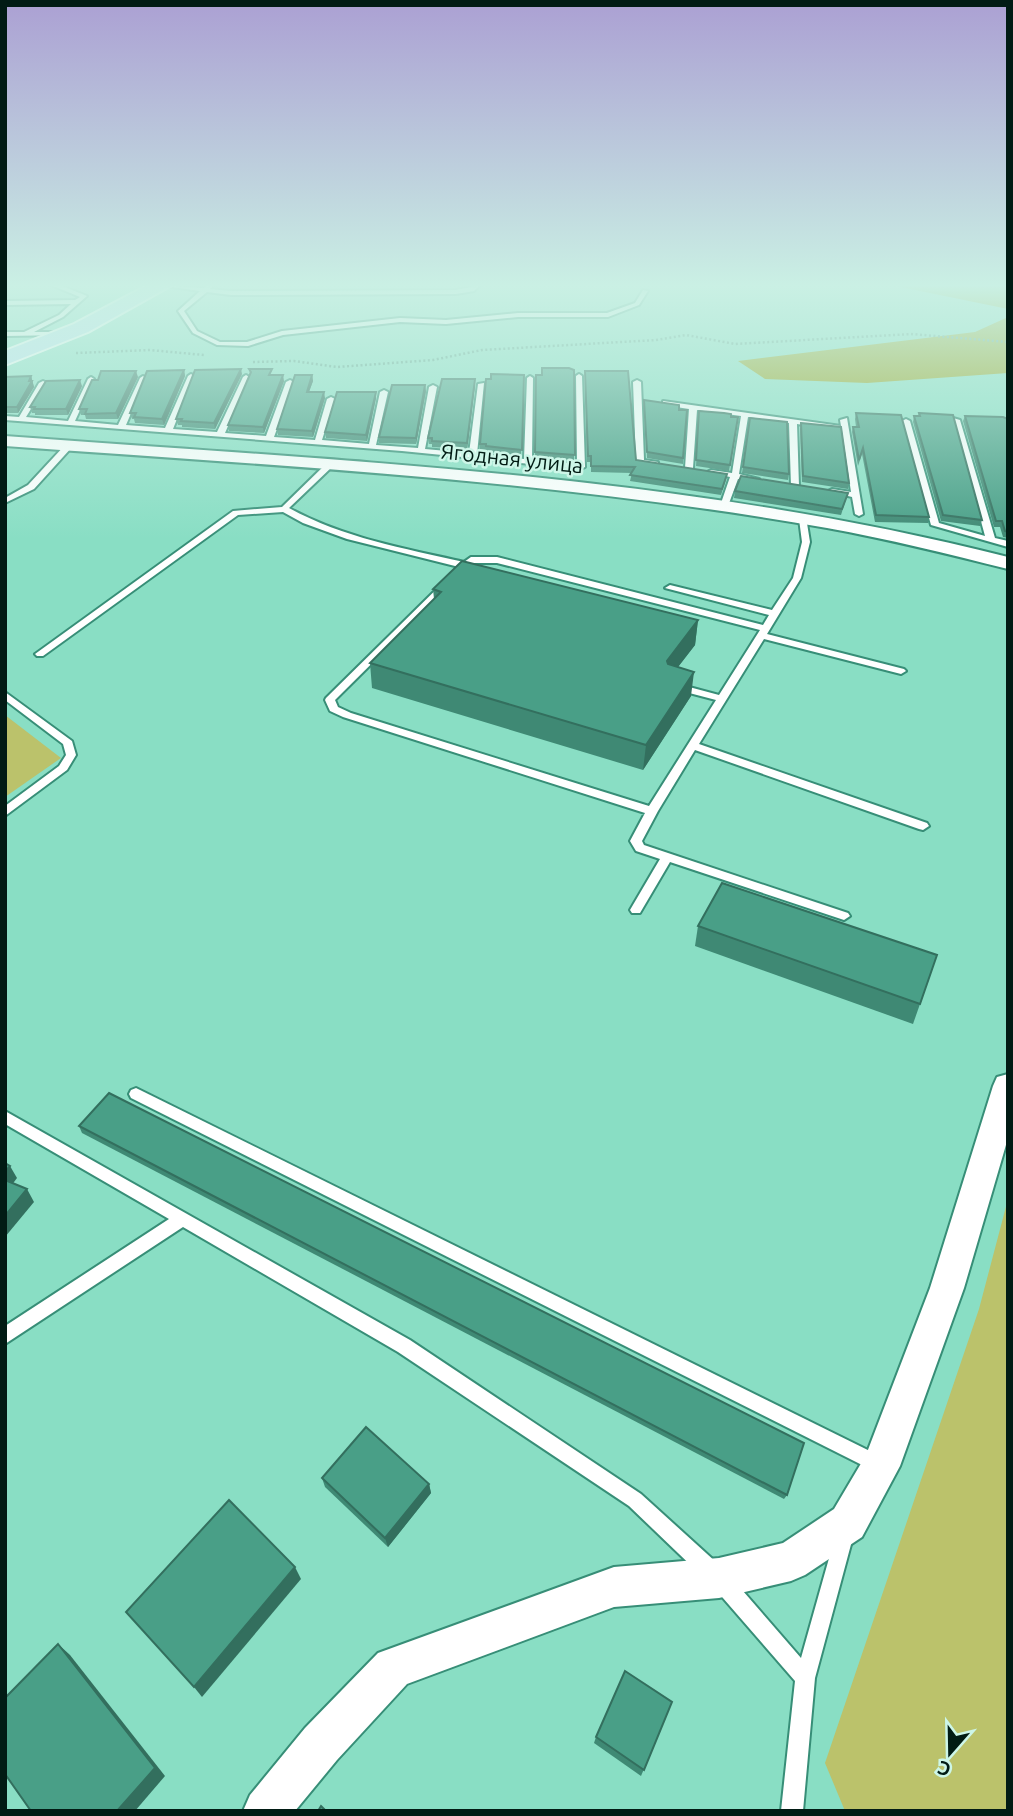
<svg xmlns="http://www.w3.org/2000/svg" width="1013" height="1816" viewBox="0 0 1013 1816" font-family="Ubuntu,sans-serif">
	<style>
		.green { fill: #bbc26b }
		.forest { fill: #9aa019 }
		.lines { fill: none; stroke-linecap: round; stroke-linejoin: round }
		.service-casing { stroke: #378e77; stroke-width: 4 }
		.minor-casing { stroke: #378e77; stroke-width: 4 }
		.primary-casing { stroke: #fff; stroke-width: 4 }
		.path { stroke: #5d9f8b; stroke-width: 2.5; stroke-dasharray: 2 2.5; stroke-linecap: butt }
		.service { fill: #fff; fill-rule: evenodd }
		.minor { fill: #fff; fill-rule: evenodd }
		.primary { fill: #c2e3f5; fill-rule: evenodd }
		.wall { fill: #3f8974 }
		.shaded-wall { fill: #336f5e }
		.building { fill: #499f87; stroke: #336f5e; stroke-width: 2 }
		.labels { text-anchor: middle; stroke-width: 5; stroke-linejoin: round; paint-order: stroke }
		.far-street-label { font-size: 21px; fill: #011b14; stroke: #cdf6e8 }
	</style>
	<rect width="100%" height="100%" fill="#89dec4"/>
	<g class="green">
		<path d="M5 715 61 758 5 797Z"/>
		<path d="M1008 1199V1811H845L825 1763 979 1309Z"/>
	</g>
	<g class="forest">
		<path d="M891 285H1008V309Z"/>
		<path d="M1008 317V373L867 383 765 379 738 361 975 332Z"/>
	</g>
	<g class="lines">
		<g class="service-casing">
			<g id="service">
				<path d="M51 285H60L87 296 63 317 34 332H63L65 333V335L5 336V332H24L59 315 71 304 5 305V301L75 300 80 297Z"/>
				<path d="M159 285 204 288 207 285H214L210 289 231 291 456 290 480 285 474 291 456 294 231 295 207 292 184 311 197 331 220 342H247L282 331 400 318 446 320 518 313H607L635 303 643 290 648 291 639 305 608 317H518L446 324 400 322 283 335 248 346 217 345 193 333 178 311 200 291Z"/>
				<path d="M191 374 194 376 173 429 217 432 243 377 246 375 249 377 225 433 266 436 286 382 290 380 294 382 274 437 315 440 327 399 331 397 335 399 322 440 369 444 380 392 384 390 388 392 376 445 418 448 429 387 433 385 437 387 425 449 469 453 478 384 484 383 477 454 524 459 527 378 530 376 533 378 532 460 577 464 576 376 579 374 582 376 585 467 581 469 402 451 5 420V416L19 417 39 383 43 381 47 383 26 417 68 421 88 379 91 377 94 379 75 421 118 425 140 378 143 376 146 378 126 425 165 428 188 376Z"/>
				<path d="M637 380 641 382 644 460 658 462V466H655L636 462 633 382Z"/>
				<path d="M663 401 841 426 840 420 847 418 863 514 859 516 855 514 852 497 828 491 832 489 851 492 842 431 797 424 799 486 795 488 791 486 789 423 748 417 739 474 759 479 755 481 738 479 728 506 721 508 720 506 730 477 707 472 711 470 732 473 741 416 697 410 693 468 689 470 685 468 689 409 663 405Z"/>
				<path d="M953 418 960 420 995 538 1008 541V547L931 525 902 421 906 419 910 421 939 523 985 536Z"/>
				<path d="M66 444 73 446 34 489 5 503V498L28 485Z"/>
				<path d="M327 463 334 465 289 508C344 538 403 548 464 562L471 557H497L763 625 769 615 665 588 670 585 772 610 793 578 802 542 799 519 806 517 810 542 801 578 767 634 904 669 906 671 901 674 764 639 699 744 927 823 929 826 923 830 919 829 695 750 658 811 642 841 644 845 848 913 850 916 844 920 670 862 640 913H632L630 910 660 859 636 851 630 841 645 813 343 717 330 711 325 700 326 698 459 567 347 539 303 523 283 512 238 515 43 656H37L35 654 233 511 282 507ZM473 563H497L760 630 719 695 678 684 673 687 674 689 716 700 649 806 351 713 338 707 335 700Z"/>
				<path d="M5 692 72 741 76 755 67 770 5 816V806L59 766 66 755 63 744 5 700Z"/>
				<path d="M136 1088 884 1458 887 1464 884 1470 878 1473 872 1470 131 1098 129 1094 131 1090Z"/>
				<path d="M5 1111 410 1340 641 1494 717 1563 719 1570 717 1576 723 1574 730 1576 801 1658 835 1537 837 1530 844 1528 851 1530 853 1537 815 1678 803 1811H781L795 1681 716 1590 714 1583 716 1577 710 1579 703 1577 629 1506 398 1352 183 1227 5 1344V1326L169 1219 5 1124Z"/>
			</g>
		</g>
		<g class="minor-casing">
			<g id="minor">
				<path d="M5 436C339 461 682 474 1008 557V569C948 554 888 539 827 528 556 480 279 466 5 446Z"/>
				<path d="M1008 1074V1138L964 1288 900 1466 862 1537 805 1575 791 1581 719 1598 614 1607 407 1684 337 1760 295 1811H243L250 1795 305 1728 378 1653 614 1567 719 1558 783 1543 834 1509 866 1455 930 1288 993 1086 997 1077Z"/>
			</g>
		</g>
		<g class="primary-casing">
			<path id="primary" d="M148 285H172L88 332 5 365V351L74 324Z"/>
		</g>
		<g class="path">
			<path d="M76 353 150 350 204 355"/>
			<path d="M253 362 294 361 337 367 433 360 482 350 656 340 686 335 735 344 911 334 1008 342"/>
		</g>
		<use href="#service" class="service"/>
		<use href="#minor" class="minor"/>
		<use href="#primary" class="primary"/>
	</g>
	<g class="wall">
		<path d="M249 369 284 381 264 433 229 431 228 425 250 374Z"/>
		<path d="M184 370 185 376 164 425 135 423 134 419H132L130 413Z"/>
		<path d="M574 370V461L535 458 536 375Z"/>
		<path d="M242 374 215 429 182 427V425H178L176 419Z"/>
		<path d="M312 375 313 381 309 392 325 398 313 437 278 435 277 429Z"/>
		<path d="M524 375 521 456 486 452V450L480 449V444Z"/>
		<path d="M31 376 34 387 18 413H5V377Z"/>
		<path d="M585 376 636 460 727 474 726 480 721 495 630 481 632 473 591 472V462H587Z"/>
		<path d="M138 377 118 419H86L85 415H81L79 409Z"/>
		<path d="M475 385 467 449 432 447V444H429L428 438Z"/>
		<path d="M82 386 68 415H35V413H32L30 407Z"/>
		<path d="M426 391 416 444 379 443V437Z"/>
		<path d="M376 392V398L367 441 326 438 325 432Z"/>
		<path d="M644 400 679 410H687L683 464 647 458Z"/>
		<path d="M699 411 738 417 729 471 696 466Z"/>
		<path d="M856 413 929 517 928 523 875 522 862 454 858 466 852 432 853 427H856L855 419Z"/>
		<path d="M919 413 982 520 980 526 941 521 913 422 914 416H918Z"/>
		<path d="M965 416 1008 419V538L1003 537 1000 527H994L963 421Z"/>
		<path d="M750 418 789 474 788 480 742 473Z"/>
		<path d="M801 423 849 483 848 489 802 482 800 429Z"/>
		<path d="M735 491 848 493 841 515 734 498Z"/>
		<path d="M433 589 698 620 695 645 678 667 691 696 643 770 372 688 370 663 434 599Z"/>
		<path d="M698 926 920 1004 913 1024 695 946Z"/>
		<path d="M79 1126 787 1495 784 1499 82 1133Z"/>
		<path d="M322 1478 429 1484 431 1493 388 1547 325 1487Z"/>
		<path d="M672 1702 641 1776 594 1743 596 1737Z"/>
	</g>
	<g class="shaded-wall">
		<path d="M241 369 242 374 215 429 214 423Z"/>
		<path d="M184 370 185 376 164 425 162 419Z"/>
		<path d="M136 371 138 377 118 419 116 413Z"/>
		<path d="M283 375 284 381 264 433 263 427Z"/>
		<path d="M312 375 313 381 307 397V392Z"/>
		<path d="M31 376 34 387 18 413 17 407Z"/>
		<path d="M475 379V385L467 449V443Z"/>
		<path d="M80 380 82 386 68 415 66 409Z"/>
		<path d="M425 385 426 391 416 444V438Z"/>
		<path d="M324 392 325 398 313 437 312 431Z"/>
		<path d="M376 392V398L367 441 366 435Z"/>
		<path d="M698 620 695 645 664 685 667 661Z"/>
		<path d="M694 672 691 696 643 770 646 745Z"/>
		<path d="M10 1166 17 1178 8 1190 5 1186V1172Z"/>
		<path d="M27 1189 34 1202 5 1237V1216Z"/>
		<path d="M429 1484 431 1493 388 1547 385 1538Z"/>
		<path d="M295 1567 301 1579 202 1697 194 1687Z"/>
		<path d="M58 1644 70 1655 165 1776 135 1811H117Z"/>
	</g>
	<g class="building">
		<path d="M542 368H569L574 370 575 455 535 452 536 375H542Z"/>
		<path d="M241 369 214 423 181 421 182 419H176L195 370Z"/>
		<path d="M249 369H272L269 375H283L263 427 228 425 251 372Z"/>
		<path d="M184 370 162 419 134 417 136 413H130L147 371Z"/>
		<path d="M101 371H136L116 413 85 414 87 409H79L92 380H98Z"/>
		<path d="M585 371H628L636 460 727 474 722 489 630 475 635 467 591 466V456H588Z"/>
		<path d="M491 374 524 375 522 450 486 446V444H480L486 379H491Z"/>
		<path d="M295 375H312L307 392H324L312 431 277 429Z"/>
		<path d="M31 376 29 381H32L17 407H5V377Z"/>
		<path d="M442 379H475L467 443 432 441V438H428Z"/>
		<path d="M80 380 66 409H34L35 407H30L46 381Z"/>
		<path d="M392 385H425L416 438 379 437Z"/>
		<path d="M337 392H376L366 435 325 432Z"/>
		<path d="M644 400 679 405V410H687L683 458 647 452Z"/>
		<path d="M699 411 724 413 731 414V417H738L730 465 696 460Z"/>
		<path d="M856 413 901 415 929 517 876 515 863 448 859 460 853 427H859Z"/>
		<path d="M919 413 953 415 982 520 943 515 914 416H920Z"/>
		<path d="M965 416 1003 417 1008 419V532L1005 531 1002 521H996Z"/>
		<path d="M750 418 787 422 789 474 743 467Z"/>
		<path d="M801 423 841 427 849 483 803 476Z"/>
		<path d="M741 476 848 493 842 509 735 491Z"/>
		<path d="M462 561 698 620 667 661 668 664 694 672 646 745 370 663 441 592 433 589Z"/>
		<path d="M722 883 937 955 920 1004 698 926Z"/>
		<path d="M109 1093 804 1443 787 1495 79 1126Z"/>
		<path d="M5 1163 10 1166 5 1172Z"/>
		<path d="M5 1180 27 1189 5 1216Z"/>
		<path d="M366 1427 429 1484 385 1538 322 1478Z"/>
		<path d="M229 1500 295 1567 194 1687 126 1612Z"/>
		<path d="M58 1644 155 1768 117 1811H31L5 1774V1698Z"/>
		<path d="M625 1671 672 1702 644 1770 596 1737Z"/>
		<path d="M321 1806 326 1811H318Z"/>
	</g>
	<linearGradient id="sky" x2="0" y2="1"><stop stop-color="#aba0d3"/><stop offset="0.53" stop-color="#caf0e4"/><stop offset="1" stop-color="#caf0e4" stop-opacity="0"/></linearGradient>
	<rect width="1013" height="539" fill="url(#sky)"/>
	<g class="labels">
		<g class="far-street-label">
			<text transform="translate(512 459) rotate(6)" y="7">Ягодная улица</text>
		</g>
	</g>
	<rect width="1013" height="1816" fill="none" stroke="#011b14" stroke-width="14"/>
	<g transform="translate(950 1753) rotate(200)" stroke="#cdf6e8" stroke-width="5" paint-order="stroke">
	<path d="M0-5L12 26L0 18L-12 26Z" fill="#011b14"/>
	<text y="-10" font-size="19" font-weight="bold" text-anchor="middle" fill="#011b14">С</text>
	</g>
</svg>
